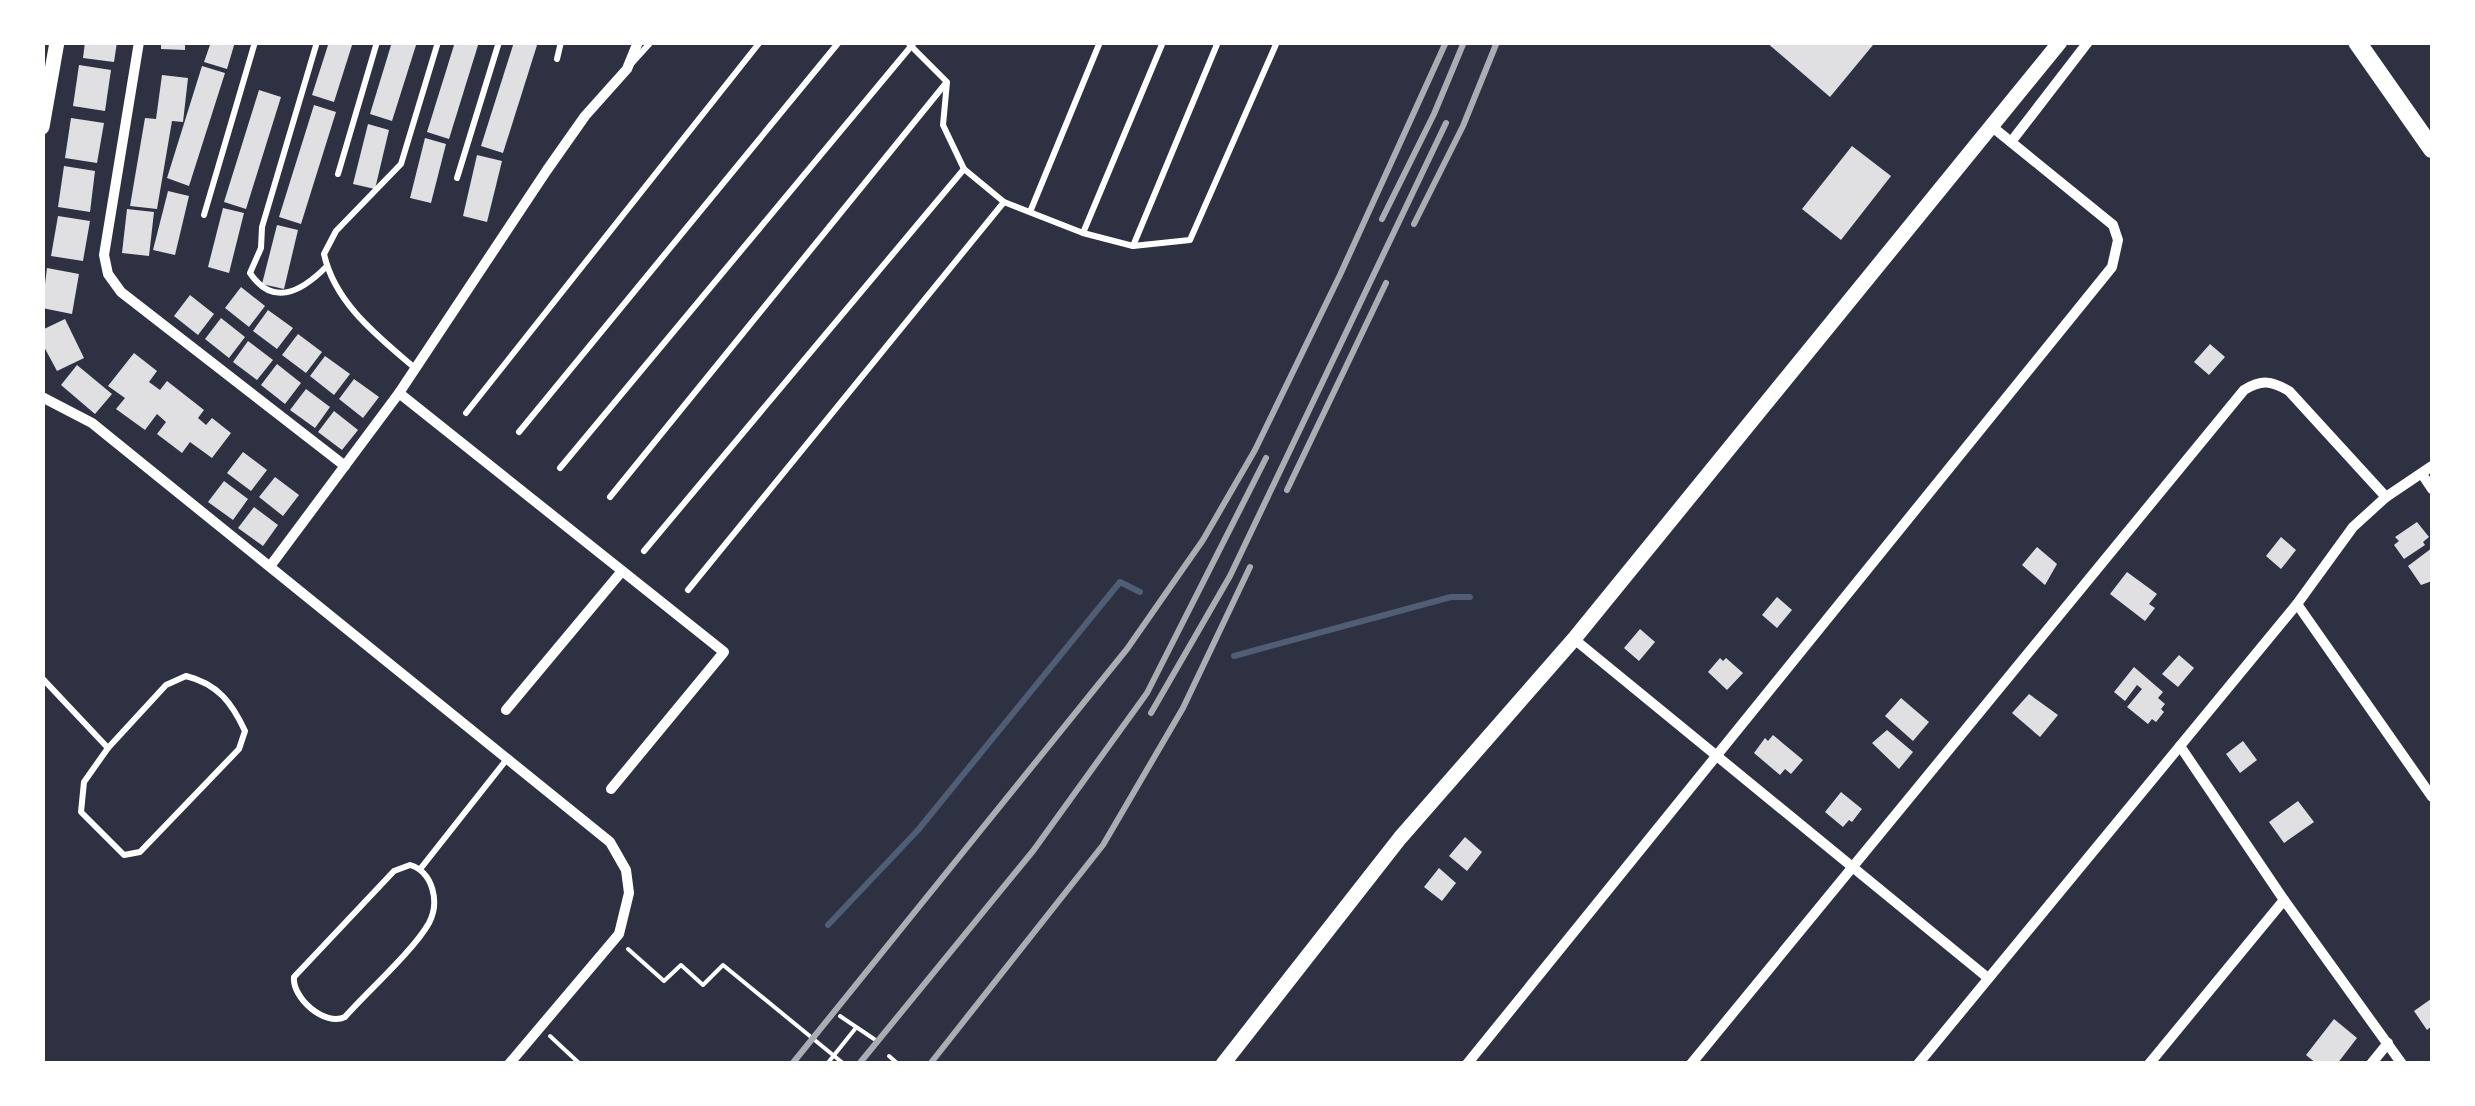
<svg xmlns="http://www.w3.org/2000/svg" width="2475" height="1106" viewBox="0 0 2475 1106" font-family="'Varela Round',sans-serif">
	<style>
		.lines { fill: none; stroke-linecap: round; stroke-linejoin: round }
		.stream { stroke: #4f5d75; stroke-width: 6 }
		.building { fill: #e0e0e3 }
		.path { stroke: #fff; stroke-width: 4 }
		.service { stroke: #fff; stroke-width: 6 }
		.minor { stroke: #fff; stroke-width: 10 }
		.tertiary { stroke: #fff; stroke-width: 15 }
		.secondary { stroke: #fff; stroke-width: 18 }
		.rail { stroke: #abadb3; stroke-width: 6 }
	</style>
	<rect width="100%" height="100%" fill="#2d3142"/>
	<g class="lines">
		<g class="stream">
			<path d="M1234 656 1451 597H1470"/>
			<path d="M828 925 918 830 1120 582 1140 592"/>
		</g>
	</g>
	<g class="building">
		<path d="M85 42H117L114 62 83 58Z"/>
		<path d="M161 42H185V50L161 49Z"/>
		<path d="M211 42H235L227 69 204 62Z"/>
		<path d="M329 42H353L334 102 312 95Z"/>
		<path d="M392 42H417L392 121 370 114Z"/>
		<path d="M455 42H479L449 139 427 132Z"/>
		<path d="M514 42H538L503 153 481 146Z"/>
		<path d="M1766 42H1871L1873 45 1830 97Z"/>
		<path d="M79 65 111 70 105 111 73 106Z"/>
		<path d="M202 66 225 73 189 186 167 178Z"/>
		<path d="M162 75 188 78 183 122 172 121 157 209 130 206 145 118 156 119Z"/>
		<path d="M259 90 281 97 246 209 224 202Z"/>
		<path d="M314 105 336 112 301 224 279 217Z"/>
		<path d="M71 118 104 123 97 163 65 158Z"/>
		<path d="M368 124 389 130 375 189 353 184Z"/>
		<path d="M425 138 446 144 431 203 410 198Z"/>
		<path d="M1852 146 1891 176 1841 240 1802 209Z"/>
		<path d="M477 155 502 161 487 222 463 216Z"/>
		<path d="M64 166 95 171 90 212 58 207Z"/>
		<path d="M168 191 189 196 175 255 153 250Z"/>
		<path d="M223 208 244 213 229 273 208 267Z"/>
		<path d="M127 209 154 212 149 256 122 253Z"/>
		<path d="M58 216 90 221 83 261 51 256Z"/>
		<path d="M277 225 298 230 284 289 262 284Z"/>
		<path d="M47 268 79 274 72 314 42 308Z"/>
		<path d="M241 287 265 306 249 327 225 308Z"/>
		<path d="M190 295 214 314 198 335 174 316Z"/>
		<path d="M268 310 293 328 277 349 253 331Z"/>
		<path d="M221 318 245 337 229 358 205 339Z"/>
		<path d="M65 319 84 358 57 371 42 343V330Z"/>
		<path d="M298 334 322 352 306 373 282 355Z"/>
		<path d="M248 341 273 360 257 380 233 362Z"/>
		<path d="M2210 344 2225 357 2209 375 2194 362Z"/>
		<path d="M134 353 157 371 149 382 160 390 167 381 204 410 198 418 206 425 212 418 231 433 212 458 190 442 182 453 157 434 166 422 157 414 145 430 116 409 125 398 108 386Z"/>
		<path d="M325 356 350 374 334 395 310 376Z"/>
		<path d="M277 364 301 383 285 404 261 385Z"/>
		<path d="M77 365 112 394 95 414 61 385Z"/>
		<path d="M354 379 379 397 363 418 339 399Z"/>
		<path d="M306 389 330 407 315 428 290 410Z"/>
		<path d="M334 411 358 430 342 450 318 432Z"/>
		<path d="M243 452 267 470 251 491 227 473Z"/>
		<path d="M275 477 299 495 283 516 259 497Z"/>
		<path d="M224 481 248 499 233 520 208 502Z"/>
		<path d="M254 507 278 525 263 546 238 528Z"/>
		<path d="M2417 522 2429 537 2423 542 2425 545 2404 559 2394 545 2399 541 2395 537Z"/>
		<path d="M2281 537 2296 550 2281 569 2266 556Z"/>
		<path d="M2037 547 2057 564 2045 585 2022 565Z"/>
		<path d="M2432 548V581L2421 585 2408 566Z"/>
		<path d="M2127 572 2157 594 2149 604 2155 608 2145 621 2110 594Z"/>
		<path d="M1777 597 1792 610 1777 628 1762 615Z"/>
		<path d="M1640 629 1655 642 1639 661 1624 648Z"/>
		<path d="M2179 655 2194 668 2178 687 2162 674Z"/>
		<path d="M1720 658 1723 661 1726 658 1743 673 1727 690 1708 672Z"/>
		<path d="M2134 667 2163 692 2158 698 2165 704 2161 709 2164 712 2156 722 2152 719 2148 724 2127 707 2142 689 2137 685 2125 701 2114 692Z"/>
		<path d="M2029 694 2058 715 2040 737 2012 713Z"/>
		<path d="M1901 698 1929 722 1913 741 1885 716Z"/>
		<path d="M1887 730 1913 752 1899 769 1872 743Z"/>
		<path d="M1773 735 1803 760 1791 774 1785 769 1780 775 1754 753 1765 738 1768 741Z"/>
		<path d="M2243 741 2257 760 2240 773 2226 754Z"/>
		<path d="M1841 792 1862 809 1852 822 1849 820 1843 827 1825 812Z"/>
		<path d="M2298 801 2314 822 2284 843 2269 822Z"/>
		<path d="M1465 837 1482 852 1467 871 1449 856Z"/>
		<path d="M1439 868 1456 883 1442 901 1424 887Z"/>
		<path d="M2431 999 2432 1026 2427 1030 2414 1011Z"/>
		<path d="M2334 1019 2357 1038 2337 1064H2317L2306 1055Z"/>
	</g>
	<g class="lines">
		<g class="path">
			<path d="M628 949 664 981 681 965 703 985 723 965 844 1064"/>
			<path d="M840 1016 874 1039"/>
			<path d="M550 1036 580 1064"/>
			<path d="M889 1056 898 1064"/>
			<path d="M827 1064 855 1029"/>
		</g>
		<g class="service">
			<path d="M317 42 262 227 261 248 250 273C273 307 301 292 326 267"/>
			<path d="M907 42 947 82 943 125 964 169 1004 202 1083 233 1133 246 1190 240 1277 42"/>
			<path d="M557 59 561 42"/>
			<path d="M632 63 651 42"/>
			<path d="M338 174 377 42"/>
			<path d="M457 178 499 42"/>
			<path d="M1030 212 1100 42"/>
			<path d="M204 215 255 42"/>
			<path d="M1083 233 1163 42"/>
			<path d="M1133 246 1218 42"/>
			<path d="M416 369C379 337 335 304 324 254L336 231 401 164 438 42"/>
			<path d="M466 413 760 42"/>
			<path d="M519 432 839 42"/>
			<path d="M560 468 913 44"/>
			<path d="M610 497 946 83"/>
			<path d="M644 551 964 169"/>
			<path d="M688 590 1004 202"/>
			<path d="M186 676C218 684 232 703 245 731L239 749 140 852 124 855 81 812 84 782 108 748 166 685Z"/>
			<path d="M42 678 108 748"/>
			<path d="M410 865C433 872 440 902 429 923 414 950 367 992 345 1017 325 1027 292 998 294 977L394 871Z"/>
			<path d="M421 868 507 759"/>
		</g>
		<g class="minor">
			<path d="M139 42 104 255 108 274 121 292 345 466"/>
			<path d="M2011 142 2088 42"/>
			<path d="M399 393 724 652 611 789"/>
			<path d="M42 397 92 423 610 842 626 870 629 893 619 934 509 1064"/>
			<path d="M2422 474 2432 489"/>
			<path d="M271 565 399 393 547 170 585 116 627 69 638 42"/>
			<path d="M2297 604 2432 797"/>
			<path d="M1574 639 1988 978"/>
			<path d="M506 710 622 571"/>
			<path d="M2180 746 2284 900 2402 1064"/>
			<path d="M1467 1064 2112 267 2118 240 2113 225 1990 125"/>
			<path d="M1691 1064 2244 390C2262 379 2272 381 2289 391L2386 497"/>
			<path d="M1918 1064 2297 604 2353 527 2386 497 2432 466"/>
			<path d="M2149 1064 2284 900"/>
			<path d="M2371 1064 2388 1043"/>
		</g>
		<g class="tertiary">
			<path d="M42 127 57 42"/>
			<path d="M1223 1064 1400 838 1574 639 2060 42"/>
		</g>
		<path class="secondary" d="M2357 42 2432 149"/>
		<g class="rail">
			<path d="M1382 219 1434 114 1464 42"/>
			<path d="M1414 224 1463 126 1497 42"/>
			<path d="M1287 490 1386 283"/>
			<path d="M1151 713 1230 576 1446 123"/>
			<path d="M792 1064 1127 649 1203 540 1255 450 1340 275 1446 42"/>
			<path d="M859 1064 1033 851 1147 693 1266 458"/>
			<path d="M930 1064 1103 845 1183 708 1250 567"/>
		</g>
	</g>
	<rect width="2475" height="1106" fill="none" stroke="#ffffff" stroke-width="90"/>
</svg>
